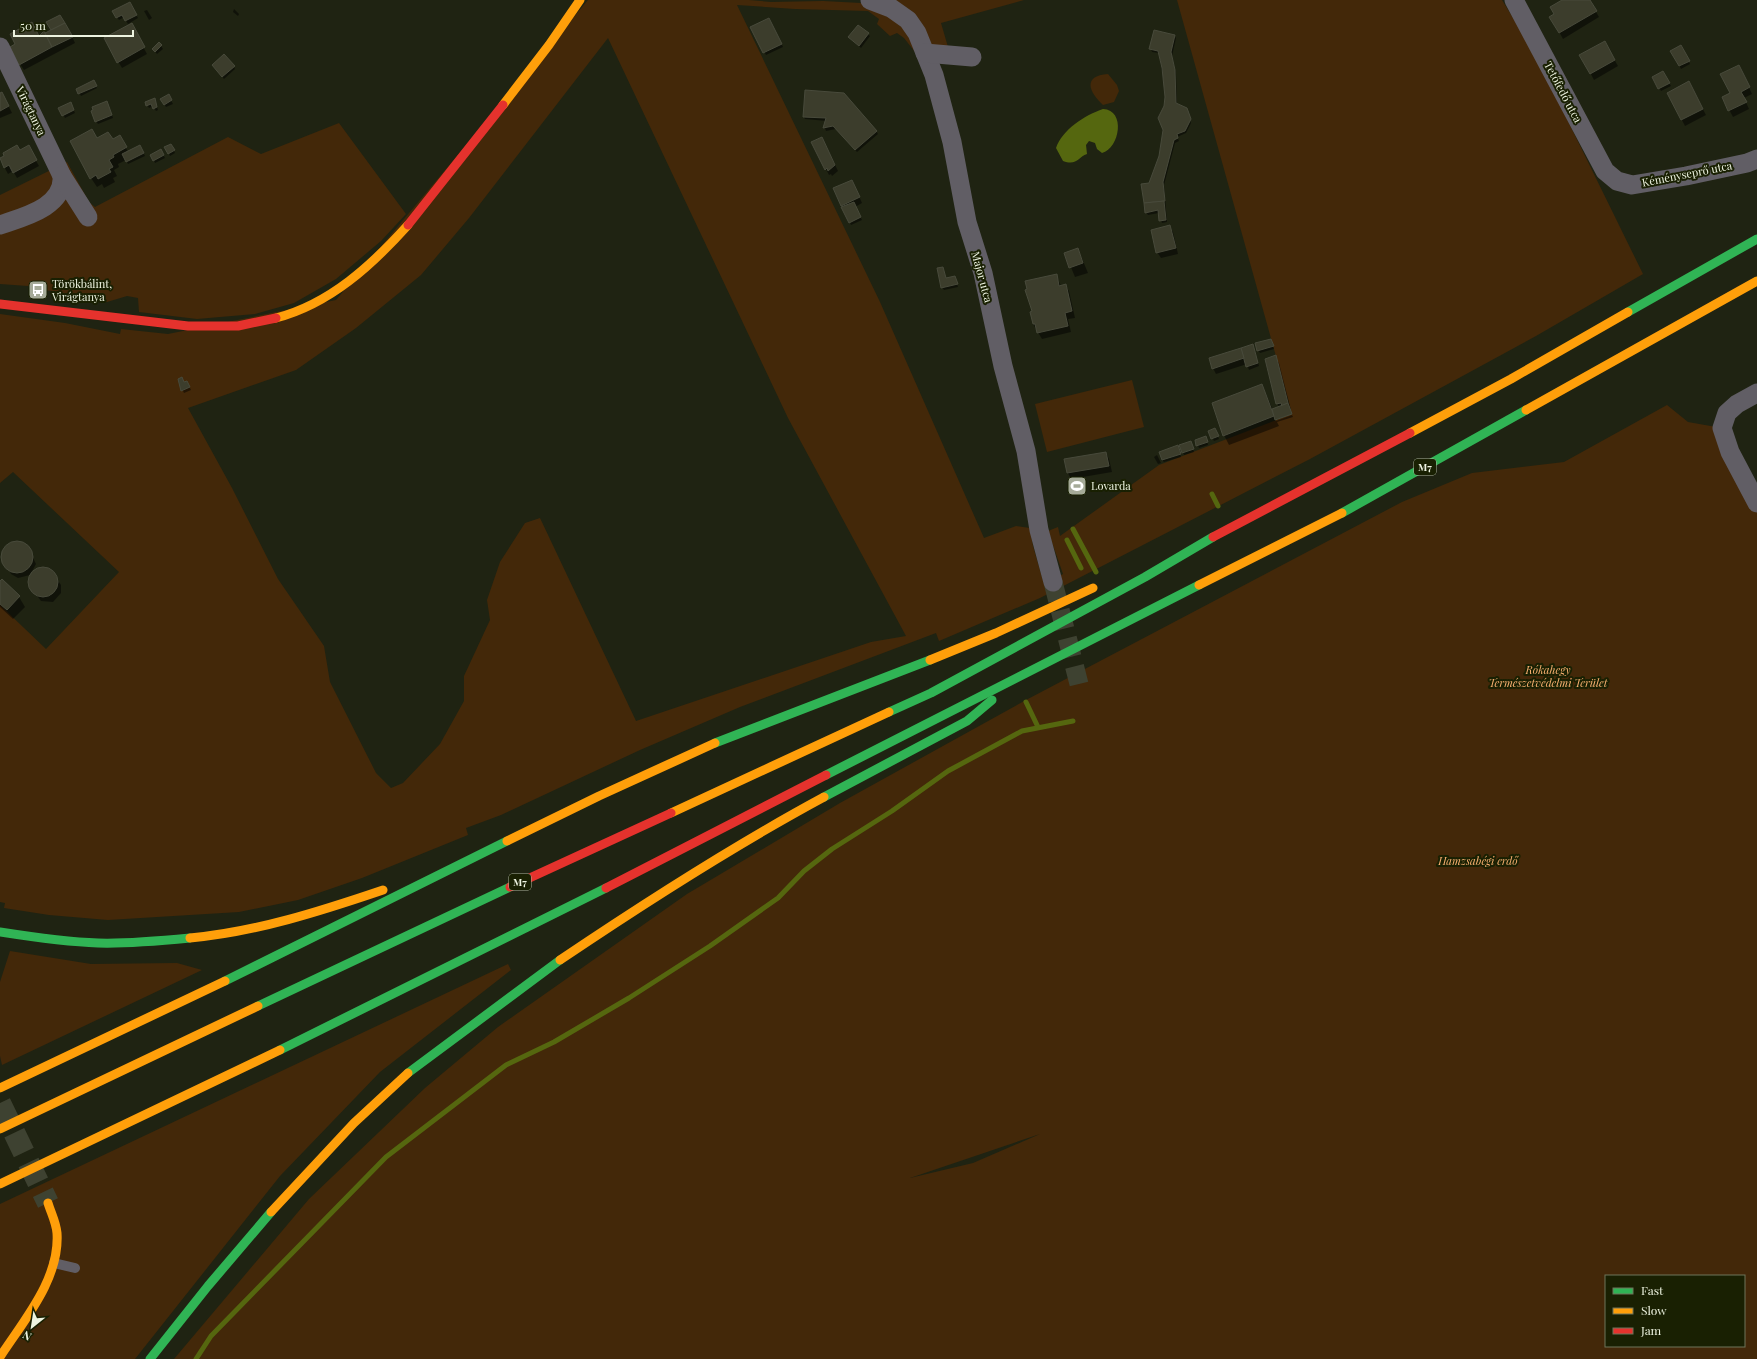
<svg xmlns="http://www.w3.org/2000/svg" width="1757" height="1359" viewBox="0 0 1757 1359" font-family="'Playfair Display',serif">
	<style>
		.green { fill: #432809; fill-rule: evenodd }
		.water { fill: #55670f }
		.shadow { fill: #0007 }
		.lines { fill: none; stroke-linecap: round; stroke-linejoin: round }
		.stream { stroke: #55670f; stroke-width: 5 }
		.building { fill: #3c3d2c; stroke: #484a3b }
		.street-tunnel { stroke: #3e4231; stroke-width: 19; stroke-dasharray: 19 10; stroke-linecap: butt }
		.highway-tunnel { stroke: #3e4231; stroke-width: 22; stroke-dasharray: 22 11; stroke-linecap: butt }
		.lane { stroke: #615e65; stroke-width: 10 }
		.street { stroke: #615e65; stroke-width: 19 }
		.fast { stroke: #30b455; stroke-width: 9 }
		.slow { stroke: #ff9f0a; stroke-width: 9 }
		.jam { stroke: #e5322d; stroke-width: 9 }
		.labels { text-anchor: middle; stroke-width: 4; stroke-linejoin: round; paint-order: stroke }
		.shield { fill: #192002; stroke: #adb49d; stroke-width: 1 }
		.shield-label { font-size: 10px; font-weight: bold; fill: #edf3e0 }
		.street-label { font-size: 11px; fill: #edf3e0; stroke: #192002 }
		.poi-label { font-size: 11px; fill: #edf3e0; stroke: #192002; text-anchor: start }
		.park-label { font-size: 11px; font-style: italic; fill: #f8b070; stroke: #192002 }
	</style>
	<rect width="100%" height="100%" fill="#1f2312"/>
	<g class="green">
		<path d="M588 0H749L771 2 823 1 861 3 881 9 905 26 915 52 904 38 897 33 890 36 877 24 879 19 868 11 795 9 737 5 880 302 984 538 1016 526 1030 528 1033 546 1044 584 1063 574 1048 531 1058 527 1060 536 1159 465 1292 414 1177 0H1502L1534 52 1643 274 1536 336 1310 459 1040 598 939 641 936 633 740 707 640 750 501 815 466 828 468 835 362 878 298 900 239 912 108 920 49 915 4 908 5 903 0 902V605L46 649 119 572 13 472 0 483V314L65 323 120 334 121 329 168 334 336 300ZM608 38 788 418 906 636 871 642 636 721 540 518 525 523 500 562 487 600 490 620 464 676V701L440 744 403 783 391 788 376 773 330 682 324 646 278 579 232 488 188 408 296 370 356 328 421 275 469 218Z"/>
		<path d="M881 0H1024L941 23 948 47 935 48Z"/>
		<path d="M1108 74 1117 85 1119 91 1114 102 1103 105C1089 92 1082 76 1108 74Z"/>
		<path d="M339 123 406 214 381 241 336 279 294 303 255 314 197 319 139 312 138 298 127 296 107 302 54 296 52 291 43 290 41 294 28 286 0 284V195L67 162 89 202 95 207 228 137 261 154Z"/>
		<path d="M1132 380 1144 427 1047 452 1035 404Z"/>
		<path d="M1667 405 1688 422 1722 428 1757 503V1359H174L309 1199 425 1088 498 1027 687 894 840 803 1026 700 1402 502 1472 473 1564 462ZM1040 1134 973 1163 910 1178ZM1606 1276H1744V1346H1606Z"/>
		<path d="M10 951 91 964 177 963 202 970 2 1065 0 1056V982Z"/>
		<path d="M508 964 511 970 380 1072 280 1176 135 1359H0V1204Z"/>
	</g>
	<path class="water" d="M1103 109C1126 110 1120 148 1102 153L1097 149 1095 143 1089 141 1086 145 1087 154C1078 157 1077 166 1063 161L1056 148C1062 130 1085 115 1103 109Z"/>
	<g class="shadow">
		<path d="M1564 0H1589L1599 17 1563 39 1551 17 1555 15Z"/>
		<path d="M130 3 138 18 128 24 124 17 119 20 114 12Z"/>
		<path d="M234 9 239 14 238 16 233 12Z"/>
		<path d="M147 10 152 18 149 20 144 11Z"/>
		<path d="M769 19 783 47 766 55 752 27Z"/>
		<path d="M131 25 147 54 122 68 105 39Z"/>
		<path d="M858 26 870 36 861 48 849 37Z"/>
		<path d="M69 30 75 43 24 70 20 64 39 37Z"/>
		<path d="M1174 36 1176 38 1172 56 1176 74 1177 105 1188 112 1191 123 1186 133 1177 137 1179 141 1175 143 1164 185 1167 222 1162 223 1159 213 1148 215 1146 212 1149 184 1160 157 1166 97 1159 53 1152 52 1151 49Z"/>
		<path d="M1604 42 1618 66 1594 80 1581 55Z"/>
		<path d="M159 43 163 49 157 54 153 49Z"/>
		<path d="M1681 47 1690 64 1681 69 1672 51Z"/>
		<path d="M215 67H234L235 69 224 79Z"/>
		<path d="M1663 72 1671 86 1661 91 1653 77Z"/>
		<path d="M1742 72 1752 94 1744 98 1749 109 1733 117 1723 98 1731 94Z"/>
		<path d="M94 81 97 88 81 96 77 89Z"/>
		<path d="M1692 89 1706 115 1685 126 1668 93Z"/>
		<path d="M806 92 876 131 878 134 857 152 836 129 826 131 825 128 827 121 805 119 804 117Z"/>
		<path d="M0 94 5 99 12 113 0 118Z"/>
		<path d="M168 95 173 104 166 107 161 99Z"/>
		<path d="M154 99 158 110 156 111 153 106 149 108 146 103Z"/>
		<path d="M70 103 75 113 65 118 60 108Z"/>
		<path d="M108 105 113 118 98 124 96 121Z"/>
		<path d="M120 137 128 152 140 146 145 156 128 164 126 160 118 164 119 167 114 170 117 176 113 178 115 182 104 188 102 184 97 187 91 178 97 139 113 141Z"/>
		<path d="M825 144 838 171 832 176 831 174 829 175 826 169Z"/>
		<path d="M171 145 175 153 170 156 166 148Z"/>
		<path d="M28 147 39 166 17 178 13 171 8 174 0 159Z"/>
		<path d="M161 151 165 158 155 163 152 155Z"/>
		<path d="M855 187 862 203 855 207 862 220 851 225 842 205Z"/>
		<path d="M1169 226 1173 232 1178 254 1161 258 1157 252Z"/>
		<path d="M1078 249 1088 273 1075 277 1065 253Z"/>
		<path d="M1056 275 1061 286 1065 285 1069 291 1075 318 1068 319 1071 332 1042 339 1033 324 1034 312Z"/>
		<path d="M955 277 958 287 944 290 942 287 946 279Z"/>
		<path d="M1271 340 1274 349 1260 353 1258 350Z"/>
		<path d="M1253 346 1259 366 1249 370 1247 364 1216 374 1213 368Z"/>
		<path d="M1275 357 1279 363 1291 410 1276 419V421L1292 415 1293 417 1277 422 1279 426 1229 445 1224 435 1262 385 1273 410 1279 408 1266 360Z"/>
		<path d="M187 382 191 390 184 393 180 385Z"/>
		<path d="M1209 431 1216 432 1219 439 1214 441Z"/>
		<path d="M1207 440 1208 445 1199 448 1196 441Z"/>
		<path d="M1192 445 1194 452 1184 455 1183 452Z"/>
		<path d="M1179 449 1181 457 1164 462 1162 460Z"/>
		<path d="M1106 453 1109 459 1112 472 1071 479 1068 473 1066 460Z"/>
		<path d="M1157 455 1161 463 1158 464 1154 457Z"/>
		<path d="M19 542 27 546 36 564 30 575 18 578 11 574 3 556 8 545Z"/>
		<path d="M38 569H50L61 585V593L53 602 41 601 29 585 30 577Z"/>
		<path d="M2 581 19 597 25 607 13 619 0 607V583Z"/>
	</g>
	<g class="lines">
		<g class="stream">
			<path d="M1212 494 1218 506"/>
			<path d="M1073 529 1096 572"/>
			<path d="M1067 540 1081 568"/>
			<path d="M1026 702 1038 727"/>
			<path d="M196 1359 211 1336 386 1157 506 1065 554 1042 629 998 710 946 778 898 804 871 832 849 892 811 948 771 1022 731 1073 721"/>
		</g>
	</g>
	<g class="building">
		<path d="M1562 0H1590L1597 11 1559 33 1549 17 1554 14 1550 7Z"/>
		<path d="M130 2 137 15 125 21 122 15 116 18 112 11Z"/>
		<path d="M60 15 65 23 51 30 46 22Z"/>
		<path d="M769 18 782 44 763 53 750 27Z"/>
		<path d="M32 22 39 36 44 31 52 47 19 65 10 47 15 44 10 34Z"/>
		<path d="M65 23 73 37 52 47 45 33Z"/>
		<path d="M132 23 145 47 117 63 104 38Z"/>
		<path d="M858 25 869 33 859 46 848 37Z"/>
		<path d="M1154 30 1175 35 1171 52 1175 70 1176 103 1187 108 1191 119 1185 131 1177 134 1178 138 1174 140 1163 182 1165 201 1144 203 1141 184 1149 183 1159 156 1163 130 1158 118 1164 106 1165 97 1162 68 1158 51 1149 49Z"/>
		<path d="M1605 41 1615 60 1590 74 1579 55Z"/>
		<path d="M159 42 162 45 155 52 152 49Z"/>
		<path d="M1681 45 1690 61 1679 66 1670 51Z"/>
		<path d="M224 54 235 66 222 77 212 65Z"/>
		<path d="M1739 65 1750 87 1741 92 1747 102 1728 111 1722 97 1730 93 1720 74Z"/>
		<path d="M1663 71 1670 83 1658 89 1652 77Z"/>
		<path d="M94 80 97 86 78 94 76 89Z"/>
		<path d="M1689 81 1703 109 1681 120 1667 93Z"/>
		<path d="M805 90 844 93 877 131 855 150 833 126 823 128 826 118 803 117Z"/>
		<path d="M2 92 9 106 0 111V93Z"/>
		<path d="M169 94 172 100 164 105 160 99Z"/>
		<path d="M155 98 157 107 153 109 151 104 146 106 145 102Z"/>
		<path d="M107 101 112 115 95 122 91 111 93 110 92 107Z"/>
		<path d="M71 102 74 110 62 116 58 108Z"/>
		<path d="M92 129 97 138 108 132 113 139 120 135 127 147 113 155 114 157 109 160 113 167 109 169 111 172 98 179 96 175 90 179 70 141Z"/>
		<path d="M822 137 835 165 828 171 827 168 825 170 811 142Z"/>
		<path d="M171 144 175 150 168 154 164 147Z"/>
		<path d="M17 145 20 150 29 145 37 160 13 173 9 165 4 168 0 158 4 156 3 153Z"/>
		<path d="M140 145 144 153 126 162 122 154Z"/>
		<path d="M161 149 164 155 153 161 150 155Z"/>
		<path d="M852 180 860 197 841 206 833 188Z"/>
		<path d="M1164 201 1166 220 1159 221 1158 210 1145 213 1144 203Z"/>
		<path d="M854 202 861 217 849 223 841 207Z"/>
		<path d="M1170 225 1176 248 1156 253 1151 230Z"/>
		<path d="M1078 248 1083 263 1069 268 1064 253Z"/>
		<path d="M943 267 946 278 955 276 958 284 941 288 937 268Z"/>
		<path d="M1057 274 1059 286 1066 284 1072 311 1065 313 1068 326 1037 333 1035 324H1033L1030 312 1032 311 1025 290 1027 289 1025 281Z"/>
		<path d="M1271 339 1274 346 1257 351 1255 343Z"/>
		<path d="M1253 344 1258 363 1246 367 1241 348Z"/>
		<path d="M1241 348 1244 358 1212 369 1209 358Z"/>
		<path d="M1276 355 1288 403 1282 406 1281 403 1276 404 1265 359Z"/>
		<path d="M182 377 184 382 187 381 190 387 181 391 178 379Z"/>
		<path d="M1262 384 1274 416 1223 436 1212 403Z"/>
		<path d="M1288 403 1292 414 1275 420 1272 409Z"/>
		<path d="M1215 428 1219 436 1211 439 1208 431Z"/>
		<path d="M1206 436 1208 442 1196 446 1195 440Z"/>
		<path d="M1191 441 1194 449 1182 453 1179 445Z"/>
		<path d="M1178 445 1181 454 1162 460 1159 452Z"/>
		<path d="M1106 452 1109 466 1067 473 1064 459Z"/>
		<circle cx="17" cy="557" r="16"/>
		<circle cx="43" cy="582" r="15"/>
		<path d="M2 579 20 596 7 610 0 604V581Z"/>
	</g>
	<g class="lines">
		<path class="street-tunnel" d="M1053 582 1079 684"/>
		<path class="highway-tunnel" d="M0 1103 48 1203"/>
		<path class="lane" d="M54 1263 75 1268"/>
		<g class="street">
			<path d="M870 0 891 8 908 20 917 33 934 75 952 142 967 222 983 273 1003 366 1026 451 1039 530 1053 582"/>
			<path d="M1514 0 1605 171 1617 181 1632 185 1686 176 1747 163 1757 159"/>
			<path d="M0 47 62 176C65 207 23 217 0 225"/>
			<path d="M925 53 972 57"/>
			<path d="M62 176 88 217"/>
			<path d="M1757 393 1737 404 1727 413 1722 428 1730 452 1757 503"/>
		</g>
		<g class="fast">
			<path d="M1628 312 1757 239"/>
			<path d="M1342 513 1526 410"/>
			<path d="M889 712 931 693 1145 577 1213 537"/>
			<path d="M715 743 930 660"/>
			<path d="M826 775 1199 585"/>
			<path d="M824 797 967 721 992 700"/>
			<path d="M0 932C32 937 65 942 98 943 128 944 159 941 190 938"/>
			<path d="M225 981 507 841"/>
			<path d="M258 1006 510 887"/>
			<path d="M280 1050 606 888"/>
			<path d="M408 1073 560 960"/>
			<path d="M150 1359 208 1286 271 1212"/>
		</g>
		<g class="slow">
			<path d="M503 105 549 45 580 0"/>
			<path d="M276 318C330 304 372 265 408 225"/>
			<path d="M1526 410 1757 281"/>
			<path d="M1410 433 1511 379 1628 312"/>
			<path d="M1199 585 1342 513"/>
			<path d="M930 660 996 633 1093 588"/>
			<path d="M671 813 889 712"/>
			<path d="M507 841 599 796 715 743"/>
			<path d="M190 938C256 932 321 911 383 890"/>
			<path d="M560 960C646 902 733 846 824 797"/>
			<path d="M0 1088 225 981"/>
			<path d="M0 1129 258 1006"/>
			<path d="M0 1184 280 1050"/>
			<path d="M271 1212 354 1123 408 1073"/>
			<path d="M0 1357C24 1320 60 1279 57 1233 56 1222 51 1213 48 1203"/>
		</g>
		<g class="jam">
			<path d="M408 225 503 105"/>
			<path d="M0 304 188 326H238L276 318"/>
			<path d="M1213 537 1410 433"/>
			<path d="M510 887 671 813"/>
			<path d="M606 888 826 775"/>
		</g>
	</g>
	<defs>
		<g id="bus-square" transform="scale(1)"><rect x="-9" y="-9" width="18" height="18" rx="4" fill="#a5aa98" stroke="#192002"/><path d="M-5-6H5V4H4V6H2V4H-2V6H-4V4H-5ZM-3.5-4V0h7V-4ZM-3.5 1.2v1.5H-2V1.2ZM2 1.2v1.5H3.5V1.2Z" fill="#fff"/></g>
		<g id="stadium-square" transform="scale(1)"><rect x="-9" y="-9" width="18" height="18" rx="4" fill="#a5aa98" stroke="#192002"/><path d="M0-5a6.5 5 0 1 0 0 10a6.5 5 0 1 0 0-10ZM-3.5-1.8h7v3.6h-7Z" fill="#fff"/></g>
	</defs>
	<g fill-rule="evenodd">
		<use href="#bus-square" x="38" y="290"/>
		<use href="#stadium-square" x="1077" y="486"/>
	</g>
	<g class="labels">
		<g class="shield">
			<rect x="1414" y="459" width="22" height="16" rx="3"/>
			<rect x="509" y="874" width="22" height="16" rx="3"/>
		</g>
		<g class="shield-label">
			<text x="1425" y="471">M7</text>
			<text x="520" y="886">M7</text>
		</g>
		<g class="street-label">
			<text transform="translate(1563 92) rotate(62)" y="4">Tetőfedő utca</text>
			<text transform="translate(31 111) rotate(64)" y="4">Virágtanya</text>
			<text transform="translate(1687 174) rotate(-11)" y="4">Kéményseprő utca</text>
			<text transform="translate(982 277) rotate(75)" y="4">Major utca</text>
		</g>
		<g class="poi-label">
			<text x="52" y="288">Törökbálint,<tspan x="52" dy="13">Virágtanya</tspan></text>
			<text x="1091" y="490">Lovarda</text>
		</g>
		<g class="park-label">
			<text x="1548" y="674">Rókahegy<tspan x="1548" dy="13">Természetvédelmi Terület</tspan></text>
			<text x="1478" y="865">Hamzsabégi erdő</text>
		</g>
	</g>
	<rect x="1605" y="1275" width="140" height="72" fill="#192002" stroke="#6e745b"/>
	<rect x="1613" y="1288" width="20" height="6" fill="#30b455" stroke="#6e745b"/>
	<text x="1641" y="1295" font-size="12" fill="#edf3e0">Fast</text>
	<rect x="1613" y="1308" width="20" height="6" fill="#ff9f0a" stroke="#6e745b"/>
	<text x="1641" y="1315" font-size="12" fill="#edf3e0">Slow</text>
	<rect x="1613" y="1328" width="20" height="6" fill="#e5322d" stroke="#6e745b"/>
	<text x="1641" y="1335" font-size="12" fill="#edf3e0">Jam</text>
	<g transform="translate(32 1327) rotate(210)" stroke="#192002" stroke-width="3" paint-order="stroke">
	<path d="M0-3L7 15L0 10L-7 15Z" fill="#edf3e0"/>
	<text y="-6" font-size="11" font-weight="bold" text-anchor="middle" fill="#edf3e0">N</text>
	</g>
	<path d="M14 30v6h119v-6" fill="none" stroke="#edf3e0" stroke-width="2"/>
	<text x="20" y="30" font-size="12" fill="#edf3e0" stroke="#192002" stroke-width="3" paint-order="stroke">50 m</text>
</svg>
